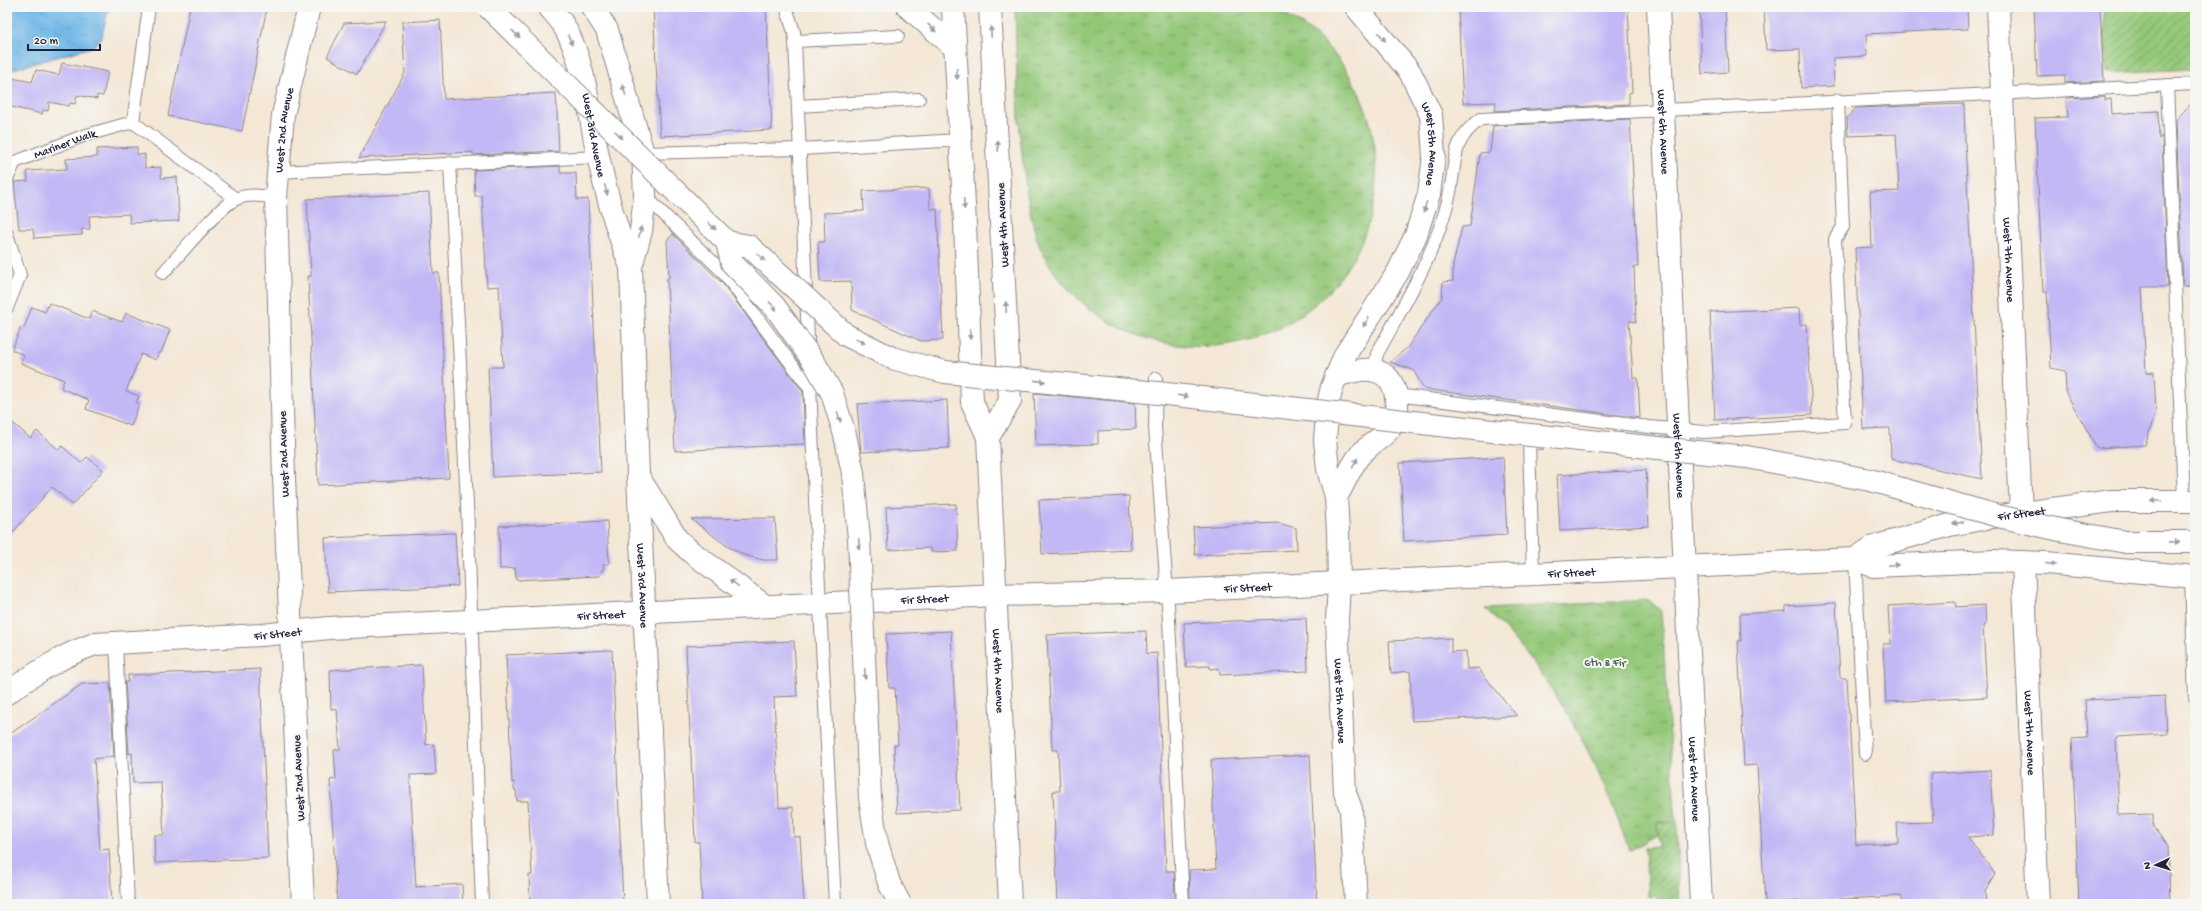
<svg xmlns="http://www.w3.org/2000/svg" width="2202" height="911" viewBox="0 0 2202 911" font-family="'Gochi Hand',sans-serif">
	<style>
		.grass { fill: url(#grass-tufts); stroke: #5b755a }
		.garden { fill: url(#garden-furrows); stroke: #5b755a }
		.water { fill: url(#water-ripples); stroke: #496c91 }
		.building { fill: #c2b8f5 }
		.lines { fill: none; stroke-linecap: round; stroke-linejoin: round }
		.service-casing { stroke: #8b8488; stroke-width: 14 }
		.minor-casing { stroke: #8b8488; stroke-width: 24 }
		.tertiary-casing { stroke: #8b8488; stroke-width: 24 }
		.secondary-casing { stroke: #8b8488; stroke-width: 24 }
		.trunk-casing { stroke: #8b8488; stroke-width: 24 }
		.service { stroke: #fff; stroke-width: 12 }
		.minor { stroke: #fff; stroke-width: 22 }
		.tertiary { stroke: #fff; stroke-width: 22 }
		.secondary { stroke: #fff; stroke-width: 22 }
		.trunk { stroke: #fff; stroke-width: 22 }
		.trunk-bridge-casing { stroke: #8b8488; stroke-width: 24; stroke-linecap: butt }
		.trunk-bridge { stroke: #fff; stroke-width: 22 }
		.oneway { fill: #9c9ca7 }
		.labels { text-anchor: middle; stroke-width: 4; stroke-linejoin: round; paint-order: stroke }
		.street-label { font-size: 12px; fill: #22223b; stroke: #f6f6f2 }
		.park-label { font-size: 12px; fill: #4a5c51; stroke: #f6f6f2 }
	</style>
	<defs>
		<pattern id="grass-tufts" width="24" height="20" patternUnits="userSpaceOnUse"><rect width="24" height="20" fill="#94c879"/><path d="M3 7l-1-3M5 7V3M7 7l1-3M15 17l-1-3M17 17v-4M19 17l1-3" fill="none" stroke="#78a264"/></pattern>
		<pattern id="garden-furrows" width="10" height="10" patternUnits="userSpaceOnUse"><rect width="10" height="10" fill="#94c879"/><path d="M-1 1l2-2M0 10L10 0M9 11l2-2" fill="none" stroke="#78a264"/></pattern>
		<pattern id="water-ripples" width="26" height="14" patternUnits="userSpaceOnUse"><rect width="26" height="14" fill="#70b7e7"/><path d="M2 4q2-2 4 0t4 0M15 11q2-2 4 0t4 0" fill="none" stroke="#5c94bc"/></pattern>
	</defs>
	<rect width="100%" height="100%" fill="#f6f6f2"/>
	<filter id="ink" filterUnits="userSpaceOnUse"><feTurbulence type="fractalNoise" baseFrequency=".025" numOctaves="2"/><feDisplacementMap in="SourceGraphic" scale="8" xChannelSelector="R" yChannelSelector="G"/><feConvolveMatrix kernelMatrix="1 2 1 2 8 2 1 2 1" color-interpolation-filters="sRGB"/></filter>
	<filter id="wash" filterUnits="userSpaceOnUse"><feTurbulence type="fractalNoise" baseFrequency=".012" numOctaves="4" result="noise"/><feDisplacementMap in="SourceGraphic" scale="16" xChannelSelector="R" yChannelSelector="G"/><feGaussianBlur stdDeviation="0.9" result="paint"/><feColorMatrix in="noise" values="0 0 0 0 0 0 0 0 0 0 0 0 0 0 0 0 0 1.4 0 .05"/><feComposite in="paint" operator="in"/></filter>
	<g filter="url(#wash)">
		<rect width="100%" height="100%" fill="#f4e7d5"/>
		<g class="grass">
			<path d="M1015 7H1269C1287 15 1305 25 1320 39 1394 110 1396 229 1320 300 1294 323 1263 339 1229 344 1193 350 1158 345 1125 330 1090 314 1056 283 1040 247 1033 230 1030 210 1027 193 1017 132 1017 69 1015 7Z"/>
			<path d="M1649 600 1661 611 1676 824 1629 851C1599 760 1554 677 1486 609Z"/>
		</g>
		<g class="garden">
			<path d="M2103 7H2194L2195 69 2107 73Z"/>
			<path d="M1677 821 1680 904H1658L1657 896 1648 897 1645 848 1659 847 1657 822Z"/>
		</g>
		<path class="water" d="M7 7H109L101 39 92 47 7 71Z"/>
		<g id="blocks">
			<g class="building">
				<path d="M190 7H267L242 131 168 116Z"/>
				<path d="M653 7H766L772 130 660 136Z"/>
				<path d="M1458 7H1628L1632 92 1629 93V104L1495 111 1496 102 1463 103Z"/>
				<path d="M1699 7H1725L1728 72 1702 74Z"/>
				<path d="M1764 7H1967L1968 29 1866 34 1867 56 1833 58 1834 86 1801 88 1800 49 1766 50Z"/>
				<path d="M2034 7H2100L2104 81 2065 83V75L2037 76Z"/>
				<path d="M440 20 444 99 556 93 559 151 473 155V152L359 158 405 73 402 22Z"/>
				<path d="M386 21 357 74 327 57 344 23Z"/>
				<path d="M62 63 108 72 103 96 97 95V99L77 95 75 104 70 103 69 106 49 102 48 111 43 110 42 114 7 106V77L32 82 36 70 59 75Z"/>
				<path d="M2105 96V100L2111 99 2112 114 2158 111 2159 139 2162 136 2168 287H2142L2146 373 2154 372 2156 412 2145 445 2097 448 2066 393 2065 371 2051 368 2047 291 2043 292 2035 118 2068 117 2066 98Z"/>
				<path d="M2195 99V286H2183L2176 120Z"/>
				<path d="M1964 104 1965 141 1982 479 1891 459 1890 428 1863 429 1855 248 1872 247 1870 192 1899 191 1896 134 1848 136 1847 118 1856 108Z"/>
				<path d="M1630 119 1638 267H1634L1636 322 1629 321 1633 378H1638L1640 418 1424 389 1413 370 1390 362 1407 348 1442 297 1443 282 1453 281V265L1462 227 1470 226 1480 153 1490 152 1493 126Z"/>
				<path d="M137 147V155L145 154V168L161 167V178L177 177 179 221 130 223 129 214 89 216 90 229H82V235L34 238 33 229H19L14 182 28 181 27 171 67 169 66 159 97 157V149Z"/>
				<path d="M560 166V173H576L577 200 588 199 601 472 493 477 488 367H503L499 286 487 287 482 196H475L474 170Z"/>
				<path d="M929 188 930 209H937L943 340 921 341 852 310 851 281 820 282 818 242H825L824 213 864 211 863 191Z"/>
				<path d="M429 193 433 273H439L449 478 318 485 308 276H311L307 199Z"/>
				<path d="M673 234 723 284 803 392 805 444 675 451 667 279 669 278 667 240Z"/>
				<path d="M49 303 89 319 92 311 122 322 126 313 170 330 161 353 159 352 156 360 141 354 126 391 139 396 136 403 139 404 131 426 86 409 89 400 61 388 64 380 21 363 24 355 12 350 21 327 24 328 32 307 45 312Z"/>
				<path d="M1799 308 1800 325 1807 324 1812 415 1715 420 1710 312Z"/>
				<path d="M1034 393 1135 403 1136 429 1098 431V444L1036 446Z"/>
				<path d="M947 400 949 448 861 452 857 404Z"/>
				<path d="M7 418 30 438 37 431 59 450 62 446 81 463 87 457 103 470 73 505 52 487 7 539Z"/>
				<path d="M1503 457 1507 535 1404 541 1400 463Z"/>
				<path d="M1646 470 1649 526 1560 531 1557 475Z"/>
				<path d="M1129 496 1131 550 1042 554 1039 500Z"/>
				<path d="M956 504 958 551 931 552V548L888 550 886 507Z"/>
				<path d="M775 518 778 560H763L744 555 727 546 691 519Z"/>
				<path d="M607 521 609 564H603L604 570H602L600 576 516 580 515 568 500 569 499 526Z"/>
				<path d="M1278 523 1296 528 1297 550 1195 555 1193 527Z"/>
				<path d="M455 533 458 586 328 592 325 538Z"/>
				<path d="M1955 602 1956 607 1985 605 1986 625H1983L1987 697 1886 702 1883 644H1890L1888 606Z"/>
				<path d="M1836 603 1840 678H1847L1856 845 1898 843 1897 823 1933 822 1930 774 1990 770 1994 835 1968 837 1995 874 1985 892 1986 904H1902L1901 896 1765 903 1757 765 1744 766 1738 641H1741L1740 614 1786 611V606Z"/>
				<path d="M1306 618 1308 671 1220 675 1219 668 1210 669V666L1186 667 1184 623Z"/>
				<path d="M951 631 960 810 897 813 894 745H898L895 688H889L886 634Z"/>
				<path d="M1146 631 1147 654 1157 653 1166 871H1174L1175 904H1058L1053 791H1060L1058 750H1052L1047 635Z"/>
				<path d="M1451 638V652L1466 651 1467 669 1478 668 1517 716 1412 721 1410 671 1391 673 1389 641Z"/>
				<path d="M794 641 797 696 774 697 779 808 793 807 794 837H800L804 904H702L699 842H695L686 646Z"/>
				<path d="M612 650 623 904H530L529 875H532L528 801H517L516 790H514V782L512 783 506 655Z"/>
				<path d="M422 665 426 745 434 744 436 774 410 775 416 887 462 884 463 904H337L330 780 336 779 334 750 340 749 337 709H331L330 670Z"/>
				<path d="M260 669 268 858 155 863 154 835H164L161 782 133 783 132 753 129 754 125 682H128V675Z"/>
				<path d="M110 683 114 756 94 759 100 850 109 849 112 904H7V736L82 684Z"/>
				<path d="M2165 696 2167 734 2116 737 2119 815 2153 814V827L2168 846 2170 904H2079L2072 739 2087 738 2085 700Z"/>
				<path d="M1310 755 1317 904H1190L1189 870 1216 869 1211 760Z"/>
			</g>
		</g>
	</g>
	<g filter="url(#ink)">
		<use href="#blocks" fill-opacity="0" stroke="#8b8488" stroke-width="1"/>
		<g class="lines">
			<g class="service-casing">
				<g id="service">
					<path d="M786 7 794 32 795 41 818 567 835 904"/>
					<path d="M795 41 898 36"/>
					<path d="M2167 85 2184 500"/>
					<path d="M798 106 919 99"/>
					<path d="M133 122 236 199"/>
					<path d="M643 153 799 149 961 140"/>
					<path d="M450 163 467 504 482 904"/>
					<path d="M277 172 598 157"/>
					<path id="s1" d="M7 179 15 162 83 136 133 122 149 7"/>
					<path d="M645 196 723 272 811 390"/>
					<path d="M7 234 20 275 7 308"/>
					<path d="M163 273C179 256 218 207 236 199 249 193 263 196 276 198"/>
					<path d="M1374 369 1377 354C1404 304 1436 253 1449 197 1457 163 1449 141 1481 119L2195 84"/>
					<path d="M1156 378 1155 427 1169 620 1183 904"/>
					<path d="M1396 395 1649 427 1704 432 1845 423 1835 239 1843 227 1838 100"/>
					<path d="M1855 559 1865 754"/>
					<path d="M1533 575 1529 442 1541 443"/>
					<path d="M2191 577 2195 697"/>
					<path d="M116 642 128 904"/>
				</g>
			</g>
			<g class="minor-casing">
				<g id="minor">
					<path id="s2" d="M549 7C554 13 560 19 564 26 586 64 589 114 598 156 606 194 617 231 631 267"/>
					<path id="s3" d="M592 7 607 30 643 153 645 196 641 231 631 267 638 476 658 904"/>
					<path d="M908 7 955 48"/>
					<path id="s4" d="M1356 7 1410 72 1431 115 1434 156 1429 194 1416 235 1398 272 1345 355 1332 387 1328 404 1325 440 1328 469 1336 497 1338 532 1339 584 1337 620 1345 793 1351 809 1356 904"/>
					<path id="s5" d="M1658 7 1701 904"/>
					<path id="s6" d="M1998 7 2021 512"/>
					<path d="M1336 376C1358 369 1386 362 1395 391 1396 397 1398 409 1397 415 1391 435 1372 441 1360 455 1351 465 1344 485 1336 497"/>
					<path d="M638 476 677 539 691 552 765 606"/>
					<path id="s7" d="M2023 562 2038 904"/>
					<path id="s8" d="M7 693C36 673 62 655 95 644L262 635 329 628 996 595"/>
					<path id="s9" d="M303 904 284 478 276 198 283 115 309 7"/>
				</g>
			</g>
			<g class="tertiary-casing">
				<g id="tertiary">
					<path id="s10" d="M1855 559 1873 547 1950 525 1992 517 2112 501H2195"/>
					<path id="s11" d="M996 595 1167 591 1855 559 1873 566 1994 561 2046 563 2195 577"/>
				</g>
			</g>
			<g class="secondary-casing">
				<g id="secondary">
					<path id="s12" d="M953 7 965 223 972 402 988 437 1010 904"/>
					<path d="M988 437 1010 401 990 7"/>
				</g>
			</g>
			<g class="trunk-casing">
				<path id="trunk" d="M2126 542H2195"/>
			</g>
			<use href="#service" class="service"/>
			<use href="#minor" class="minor"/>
			<use href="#tertiary" class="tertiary"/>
			<use href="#secondary" class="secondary"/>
			<use href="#trunk" class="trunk"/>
			<g class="trunk-bridge-casing">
				<g id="trunk-bridge">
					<path d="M488 7 727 242 732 263 775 307 814 362 832 393 845 435 853 473 859 539 870 798 877 843 889 883 900 904"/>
					<path d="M727 242 749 246 846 335 892 358 945 372 1158 393 1501 432 1747 457 1870 480 1998 516 2060 530 2126 542"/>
				</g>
			</g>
			<use href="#trunk-bridge" class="trunk-bridge"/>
		</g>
		<defs><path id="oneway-solid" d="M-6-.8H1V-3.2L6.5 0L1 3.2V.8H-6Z"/></defs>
		<g class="oneway">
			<use href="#oneway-solid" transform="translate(932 28) rotate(43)"/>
			<use href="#oneway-solid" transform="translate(991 32) rotate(-93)"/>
			<use href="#oneway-solid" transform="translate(516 34) rotate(44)"/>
			<use href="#oneway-solid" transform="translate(1382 37) rotate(51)"/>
			<use href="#oneway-solid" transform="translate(570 40) rotate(67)"/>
			<use href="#oneway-solid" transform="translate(957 74) rotate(87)"/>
			<use href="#oneway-solid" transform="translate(624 90) rotate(-108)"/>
			<use href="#oneway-solid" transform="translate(619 135) rotate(45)"/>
			<use href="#oneway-solid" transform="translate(998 146) rotate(-93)"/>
			<use href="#oneway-solid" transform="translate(606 190) rotate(76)"/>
			<use href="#oneway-solid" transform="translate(964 204) rotate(87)"/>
			<use href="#oneway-solid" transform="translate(1425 207) rotate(108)"/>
			<use href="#oneway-solid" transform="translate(712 226) rotate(45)"/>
			<use href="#oneway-solid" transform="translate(640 232) rotate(-78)"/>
			<use href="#oneway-solid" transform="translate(761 257) rotate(41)"/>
			<use href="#oneway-solid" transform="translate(773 306) rotate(49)"/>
			<use href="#oneway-solid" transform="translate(1006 307) rotate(-93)"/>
			<use href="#oneway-solid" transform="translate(1366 322) rotate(122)"/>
			<use href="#oneway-solid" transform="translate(970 334) rotate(88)"/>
			<use href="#oneway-solid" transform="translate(860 341) rotate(27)"/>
			<use href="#oneway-solid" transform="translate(1040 381) rotate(6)"/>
			<use href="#oneway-solid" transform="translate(1183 396) rotate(7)"/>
			<use href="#oneway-solid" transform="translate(839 417) rotate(72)"/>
			<use href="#oneway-solid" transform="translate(1355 463) rotate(-63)"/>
			<use href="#oneway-solid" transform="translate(2156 501) rotate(180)"/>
			<use href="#oneway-solid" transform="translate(1958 523) rotate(169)"/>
			<use href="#oneway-solid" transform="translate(2174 542) rotate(1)"/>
			<use href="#oneway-solid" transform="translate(859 544) rotate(87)"/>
			<use href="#oneway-solid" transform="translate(2051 564) rotate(5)"/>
			<use href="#oneway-solid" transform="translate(1893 565) rotate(-2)"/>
			<use href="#oneway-solid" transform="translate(734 583) rotate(-144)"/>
			<use href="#oneway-solid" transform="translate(865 674) rotate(88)"/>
		</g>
	</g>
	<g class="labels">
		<g class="street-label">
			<text dy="4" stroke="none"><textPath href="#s9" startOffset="775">West 2nd Avenue</textPath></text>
			<text dy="4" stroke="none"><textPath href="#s5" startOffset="125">West 6th Avenue</textPath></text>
			<text dy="4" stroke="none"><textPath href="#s2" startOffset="138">West 3rd Avenue</textPath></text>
			<text dy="4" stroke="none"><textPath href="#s1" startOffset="72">Mariner Walk</textPath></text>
			<text dy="4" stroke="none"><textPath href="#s4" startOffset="161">West 5th Avenue</textPath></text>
			<text transform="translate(1002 225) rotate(-93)" y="4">West 4th Avenue</text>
			<text dy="4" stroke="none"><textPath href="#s6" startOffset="253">West 7th Avenue</textPath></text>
			<text transform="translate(283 454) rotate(-92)" y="4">West 2nd Avenue</text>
			<text dy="4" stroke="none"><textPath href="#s5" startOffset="449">West 6th Avenue</textPath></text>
			<text dy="4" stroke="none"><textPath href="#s10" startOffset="174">Fir Street</textPath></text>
			<text dy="4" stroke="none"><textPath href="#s11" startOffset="576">Fir Street</textPath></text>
			<text dy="4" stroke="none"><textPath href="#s3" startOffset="590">West 3rd Avenue</textPath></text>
			<text dy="4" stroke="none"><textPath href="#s11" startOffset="252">Fir Street</textPath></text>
			<text dy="4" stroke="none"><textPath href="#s8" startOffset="932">Fir Street</textPath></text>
			<text dy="4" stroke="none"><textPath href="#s8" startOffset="608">Fir Street</textPath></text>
			<text dy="4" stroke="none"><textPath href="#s8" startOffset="284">Fir Street</textPath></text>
			<text dy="4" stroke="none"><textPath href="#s12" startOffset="668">West 4th Avenue</textPath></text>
			<text dy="4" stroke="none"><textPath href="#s4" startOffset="745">West 5th Avenue</textPath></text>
			<text dy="4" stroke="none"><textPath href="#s7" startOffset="171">West 7th Avenue</textPath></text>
			<text transform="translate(298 778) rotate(-93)" y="4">West 2nd Avenue</text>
			<text dy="4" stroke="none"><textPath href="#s5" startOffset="773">West 6th Avenue</textPath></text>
		</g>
		<g class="park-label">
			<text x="1605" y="666">6th &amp; Fir</text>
		</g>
	</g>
	<rect width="2202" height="911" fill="none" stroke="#f6f6f2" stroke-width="24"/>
	<g transform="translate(2156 865) rotate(266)" stroke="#f6f6f2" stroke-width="3" paint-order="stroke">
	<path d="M0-3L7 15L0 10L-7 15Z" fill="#22223b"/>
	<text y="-6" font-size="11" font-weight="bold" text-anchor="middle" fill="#22223b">N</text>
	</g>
	<path d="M28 44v6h72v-6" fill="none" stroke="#22223b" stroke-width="2"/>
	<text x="34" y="44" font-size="12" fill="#22223b" stroke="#f6f6f2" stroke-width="3" paint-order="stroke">20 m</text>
</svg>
